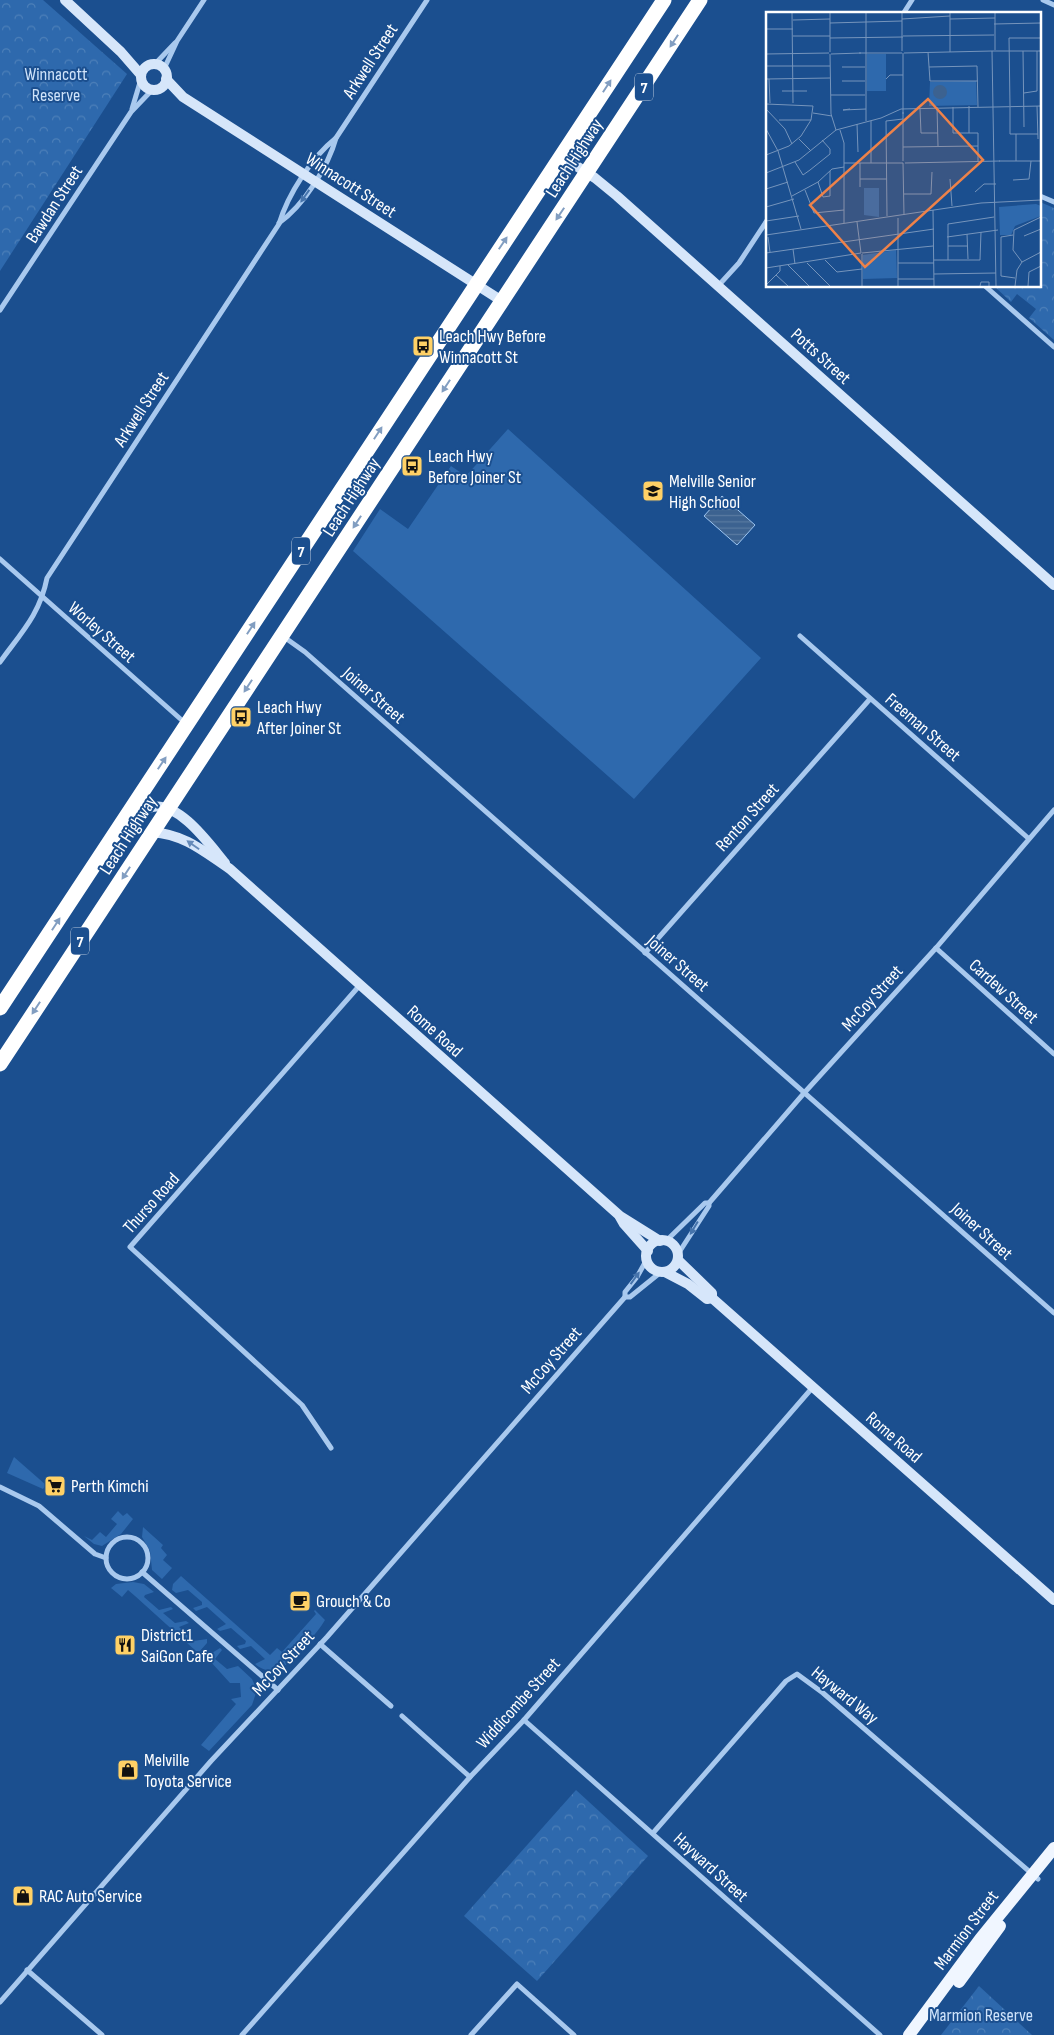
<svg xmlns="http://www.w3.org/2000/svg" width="1054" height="2035" viewBox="0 0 1054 2035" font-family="'Sofia Sans Condensed',sans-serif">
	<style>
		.grass { fill: #2e69ad }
		.forest { fill: url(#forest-crowns) }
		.water { fill: url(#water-rules); stroke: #9cc4f0 }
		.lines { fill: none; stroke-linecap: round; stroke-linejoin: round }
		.street { stroke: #a9c9ee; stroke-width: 5 }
		.secondary { stroke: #d6e6fa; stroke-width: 10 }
		.primary { stroke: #f0f6ff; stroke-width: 12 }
		.highway { stroke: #fff; stroke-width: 15 }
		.oneway { fill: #829ec1 }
		.oneway2 { fill: #4674ac }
		.oneway3 { fill: #668bba }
		.labels { text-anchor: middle; stroke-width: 4; stroke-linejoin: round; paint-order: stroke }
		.shield { fill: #1b4f8f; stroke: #bbcadd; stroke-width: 1 }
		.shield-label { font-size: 16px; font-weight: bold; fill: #fff }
		.street-label { font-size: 18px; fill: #fff; stroke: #1b4f8f }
		.park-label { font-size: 18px; fill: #cfe3fa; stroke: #1b4f8f }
		.poi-label { font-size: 18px; fill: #fff; stroke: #1b4f8f; text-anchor: start }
		.inset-road { fill: none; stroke: #7695bc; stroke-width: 1 }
		.view { fill: #ee8249; fill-opacity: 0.15; stroke: #ee8249; stroke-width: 2.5 }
		.inset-edge { fill: none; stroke: #fff; stroke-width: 2.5 }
	</style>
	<defs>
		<pattern id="forest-crowns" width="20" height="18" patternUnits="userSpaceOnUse" patternTransform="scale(1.25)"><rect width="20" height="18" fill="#2e69ad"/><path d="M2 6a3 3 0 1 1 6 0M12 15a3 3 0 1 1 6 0" fill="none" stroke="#4d80b9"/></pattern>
		<pattern id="water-rules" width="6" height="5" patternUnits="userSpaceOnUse" patternTransform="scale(1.25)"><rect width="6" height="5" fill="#3c6290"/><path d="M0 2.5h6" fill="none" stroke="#597aa1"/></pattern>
	</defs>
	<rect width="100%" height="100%" fill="#1b4f8f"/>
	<g class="grass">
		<path d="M508 429 761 658 634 799 353 551 380 509 408 529 451 466 466 476Z"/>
		<path d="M14 1457 46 1485 43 1489 7 1473Z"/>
		<path d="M118 1511 123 1516 127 1513 133 1519 121 1534 102 1546 94 1544 84 1536 92 1540 100 1532 106 1537 117 1524 111 1519Z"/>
		<path d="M143 1527 163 1545 161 1548 167 1555 163 1560 172 1568 162 1579 152 1570 150 1551 142 1537Z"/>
		<path d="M181 1576 270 1655 277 1648 282 1652 316 1614 314 1611 315 1610 325 1620C319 1631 289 1667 277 1670 268 1672 261 1669 255 1664L265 1659 251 1646 240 1649 237 1646 245 1644 246 1641 231 1628 220 1631 217 1629 226 1624 207 1607 196 1611 193 1608 202 1605V1602L188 1590 176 1593 172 1590 173 1584Z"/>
		<path d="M133 1582 144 1584 154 1592 145 1595 144 1597 159 1610 171 1607 173 1609 163 1613 175 1623 186 1621 189 1623 179 1627 194 1641 207 1639V1643L192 1660 191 1659 197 1652 135 1596 128 1590 122 1597 111 1588 116 1584Z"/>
		<path d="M220 1648 222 1650 215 1659 227 1669 238 1666 252 1679 257 1690 252 1705 209 1751 201 1745 236 1704 231 1699 241 1697 240 1683H230L210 1661 212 1653Z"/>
	</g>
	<g class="forest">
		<path d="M0 0H43L127 74 0 271Z"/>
		<path d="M1040 202 1054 208V340L1029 318 1036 309 1017 294 1011 302 994 286H1040Z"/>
		<path d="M576 1790 648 1856 537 1981 464 1916Z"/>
		<path d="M979 1986 1032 2035H941Z"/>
	</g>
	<path class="water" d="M722 496 755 525 737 545 704 516Z"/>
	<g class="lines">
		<g class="street">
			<path d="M1043 0 1054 5"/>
			<path d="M903 14 912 0"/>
			<path d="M155 64 175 43"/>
			<path d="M164 69 177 41 204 0"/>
			<path d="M132 109 141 79"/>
			<path d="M1040 196 1054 202"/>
			<path d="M279 223C304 205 328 167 336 138L427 0"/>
			<path d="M718 286 739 263 768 219"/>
			<path d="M985 286 1054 347"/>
			<path d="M0 310 131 112 153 89"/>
			<path d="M0 559 185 723"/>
			<path d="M800 636 1028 838"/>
			<path d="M284 637 305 652 1054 1313"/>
			<path d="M0 662C21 633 40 614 47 578L279 224C288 194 312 157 336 138"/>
			<path d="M936 948 1054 1054"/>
			<path d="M645 953 870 699"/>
			<path d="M666 1241 705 1203H709"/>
			<path d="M678 1254 709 1206V1203L805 1092 936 948 1054 810"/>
			<path d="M625 1297V1292L637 1277 647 1259"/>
			<path d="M331 1448 302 1405 130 1247 360 985"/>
			<path d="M0 1487 39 1506 95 1554 106 1558"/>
			<circle cx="127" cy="1558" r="21"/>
			<path d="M142 1572 278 1690"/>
			<path d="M320 1644 391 1706"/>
			<path d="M402 1716 470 1777"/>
			<path d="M524 1720 880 2035"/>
			<path d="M653 1833 786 1681 797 1674 823 1693 1038 1879"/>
			<path d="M27 1970 102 2035"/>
			<path d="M0 2002 211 1761 327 1637 625 1297H630L661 1272"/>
			<path d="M242 2035 470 1777 524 1720 813 1387"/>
			<path d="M471 2035 517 1984 574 2035"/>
		</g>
		<g class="secondary">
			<path d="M65 0 121 52 141 75"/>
			<circle cx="154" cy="77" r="13"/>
			<path d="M166 79 183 97 502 301"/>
			<path d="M561 156 595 178 617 196 1054 585"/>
			<path d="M126 818C134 814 143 809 152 807 180 802 209 844 225 863"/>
			<path d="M152 832C186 835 203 851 230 869L620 1216 660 1241"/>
			<path d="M620 1217 624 1224 648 1251"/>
			<circle cx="662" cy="1256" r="16"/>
			<path d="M678 1260 712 1293V1298L1054 1600"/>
			<path d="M665 1272 688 1284 707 1299 712 1298"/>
		</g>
		<g class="primary">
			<path d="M959 1982 1000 1926"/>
			<path d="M909 2035 980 1939 1054 1848"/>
		</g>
		<g class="highway">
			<path d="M0 1008 664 0"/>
			<path d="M0 1064 700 0"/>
		</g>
	</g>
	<defs><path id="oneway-solid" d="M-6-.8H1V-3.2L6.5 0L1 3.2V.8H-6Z" transform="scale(1.25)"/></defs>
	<g class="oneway">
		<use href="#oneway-solid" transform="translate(674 41) rotate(123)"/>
		<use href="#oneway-solid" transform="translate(607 86) rotate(-57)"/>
		<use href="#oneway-solid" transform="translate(560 214) rotate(124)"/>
		<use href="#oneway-solid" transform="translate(503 243) rotate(-56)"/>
		<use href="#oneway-solid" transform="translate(446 386) rotate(123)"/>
		<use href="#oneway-solid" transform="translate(378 433) rotate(-57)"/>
		<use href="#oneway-solid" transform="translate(357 522) rotate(123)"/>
		<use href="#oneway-solid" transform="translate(251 628) rotate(-57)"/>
		<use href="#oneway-solid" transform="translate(248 686) rotate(123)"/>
		<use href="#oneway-solid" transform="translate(162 763) rotate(-56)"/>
		<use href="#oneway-solid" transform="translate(126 873) rotate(123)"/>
		<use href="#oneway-solid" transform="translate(56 924) rotate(-57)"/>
		<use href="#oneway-solid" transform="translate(36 1008) rotate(123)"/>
	</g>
	<g class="oneway2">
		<use href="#oneway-solid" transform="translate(305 196) rotate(125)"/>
		<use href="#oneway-solid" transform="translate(694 1228) rotate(121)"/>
		<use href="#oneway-solid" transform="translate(635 1278) rotate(-54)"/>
	</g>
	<use class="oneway3" href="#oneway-solid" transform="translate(193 845) rotate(-145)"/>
	<defs>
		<g id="bus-square" transform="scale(1.125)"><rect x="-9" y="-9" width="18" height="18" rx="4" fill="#ffd166" stroke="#1b4f8f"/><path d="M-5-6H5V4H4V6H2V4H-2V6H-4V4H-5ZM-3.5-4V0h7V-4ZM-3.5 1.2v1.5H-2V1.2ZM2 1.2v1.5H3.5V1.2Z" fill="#111"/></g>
		<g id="school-square" transform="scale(1.125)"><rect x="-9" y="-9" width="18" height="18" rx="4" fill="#ffd166" stroke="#1b4f8f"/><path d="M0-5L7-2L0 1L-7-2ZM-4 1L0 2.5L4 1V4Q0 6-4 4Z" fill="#111"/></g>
		<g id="supermarket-square" transform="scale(1.125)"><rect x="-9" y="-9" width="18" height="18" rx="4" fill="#ffd166" stroke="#1b4f8f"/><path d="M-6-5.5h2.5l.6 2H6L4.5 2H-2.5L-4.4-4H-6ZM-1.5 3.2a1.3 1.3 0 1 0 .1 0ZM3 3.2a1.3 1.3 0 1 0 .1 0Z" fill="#111"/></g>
		<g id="cafe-square" transform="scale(1.125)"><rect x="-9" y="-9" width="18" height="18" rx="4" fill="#ffd166" stroke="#1b4f8f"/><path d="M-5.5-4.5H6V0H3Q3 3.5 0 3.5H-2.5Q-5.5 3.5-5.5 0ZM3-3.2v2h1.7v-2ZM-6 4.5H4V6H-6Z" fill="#111"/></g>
		<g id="restaurant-square" transform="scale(1.125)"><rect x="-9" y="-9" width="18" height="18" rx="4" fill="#ffd166" stroke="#1b4f8f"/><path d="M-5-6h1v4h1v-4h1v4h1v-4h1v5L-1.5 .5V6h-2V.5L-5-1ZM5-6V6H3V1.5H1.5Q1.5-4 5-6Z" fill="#111"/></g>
		<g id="shop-square" transform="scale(1.125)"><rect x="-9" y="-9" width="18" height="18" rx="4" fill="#ffd166" stroke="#1b4f8f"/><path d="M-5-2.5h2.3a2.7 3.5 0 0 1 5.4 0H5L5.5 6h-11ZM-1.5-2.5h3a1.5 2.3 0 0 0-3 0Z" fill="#111"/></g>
	</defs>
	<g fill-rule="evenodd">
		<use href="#bus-square" x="423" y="346"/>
		<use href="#bus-square" x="412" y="466"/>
		<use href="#school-square" x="653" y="491"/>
		<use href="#bus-square" x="241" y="717"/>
		<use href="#supermarket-square" x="55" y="1486"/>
		<use href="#cafe-square" x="300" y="1601"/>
		<use href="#restaurant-square" x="125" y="1645"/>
		<use href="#shop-square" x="128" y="1770"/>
		<use href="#shop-square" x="23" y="1896"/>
	</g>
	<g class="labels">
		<g class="shield">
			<rect x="635" y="73.5" width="18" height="27" rx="4"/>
			<rect x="292" y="537.5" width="18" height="27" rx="4"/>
			<rect x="71" y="927.5" width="18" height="27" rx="4"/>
		</g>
		<g class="shield-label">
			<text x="644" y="93">7</text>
			<text x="301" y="557">7</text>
			<text x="80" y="947">7</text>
		</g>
		<g class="street-label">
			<text transform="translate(370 61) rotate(-57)" y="6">Arkwell Street</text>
			<text transform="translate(574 158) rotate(-57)" y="6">Leach Highway</text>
			<text transform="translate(351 185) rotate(33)" y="6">Winnacott Street</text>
			<text transform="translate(54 204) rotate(-57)" y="6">Bawdan Street</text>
			<text transform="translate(821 356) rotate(42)" y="6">Potts Street</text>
			<text transform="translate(141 409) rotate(-57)" y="6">Arkwell Street</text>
			<text transform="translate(351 497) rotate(-57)" y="6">Leach Highway</text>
			<text transform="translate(102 632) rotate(41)" y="6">Worley Street</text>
			<text transform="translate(374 695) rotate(41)" y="6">Joiner Street</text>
			<text transform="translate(923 727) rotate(41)" y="6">Freeman Street</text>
			<text transform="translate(747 817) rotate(-48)" y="6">Renton Street</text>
			<text transform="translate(128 835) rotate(-57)" y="6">Leach Highway</text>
			<text transform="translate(678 963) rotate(41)" y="6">Joiner Street</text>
			<text transform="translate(1004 991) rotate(42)" y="6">Cardew Street</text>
			<text transform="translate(872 998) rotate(-48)" y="6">McCoy Street</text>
			<text transform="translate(435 1031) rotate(42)" y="6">Rome Road</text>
			<text transform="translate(151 1203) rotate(-48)" y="6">Thurso Road</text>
			<text transform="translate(982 1231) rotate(42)" y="6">Joiner Street</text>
			<text transform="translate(551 1360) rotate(-49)" y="6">McCoy Street</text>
			<text transform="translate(894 1437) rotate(41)" y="6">Rome Road</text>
			<text transform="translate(283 1663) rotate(-47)" y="6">McCoy Street</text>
			<text transform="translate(845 1695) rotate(39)" y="6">Hayward Way</text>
			<text transform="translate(518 1703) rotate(-48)" y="6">Widdicombe Street</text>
			<text transform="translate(711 1867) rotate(42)" y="6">Hayward Street</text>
			<text transform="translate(966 1930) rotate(-53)" y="6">Marmion Street</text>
		</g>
		<g class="park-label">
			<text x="56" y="80">Winnacott<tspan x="56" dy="21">Reserve</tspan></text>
			<text x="981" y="2021">Marmion Reserve</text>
		</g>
		<g class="poi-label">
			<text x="439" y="342">Leach Hwy Before<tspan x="439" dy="21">Winnacott St</tspan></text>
			<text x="428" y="462">Leach Hwy<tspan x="428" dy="21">Before Joiner St</tspan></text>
			<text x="669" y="487">Melville Senior<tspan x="669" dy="21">High School</tspan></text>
			<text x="257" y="713">Leach Hwy<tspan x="257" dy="21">After Joiner St</tspan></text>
			<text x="71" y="1492">Perth Kimchi</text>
			<text x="316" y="1607">Grouch &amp; Co</text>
			<text x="141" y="1641">District1<tspan x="141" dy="21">SaiGon Cafe</tspan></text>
			<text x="144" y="1766">Melville<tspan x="144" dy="21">Toyota Service</tspan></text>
			<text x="39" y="1902">RAC Auto Service</text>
		</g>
	</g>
	<g transform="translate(766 12)">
		<rect width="275" height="275" fill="#1b4f8f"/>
		<path d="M98 176H113V205L98 203Z" fill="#2e69ad"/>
		<path d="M101 42H120V79H101ZM210 69 211 93 163 94 164 70ZM270 192 275 194V204L249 214 245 223H234L233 195ZM130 238 131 266 97 267V243Z" fill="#2e69ad"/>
		<path d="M167 80a7 7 0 1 1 14 0a7 7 0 1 1-14 0Z" fill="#3c6290"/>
		<path class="inset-road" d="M26 1 27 91M100 1V109M184 1V40M229 1V38M136 7 184 4M184 7 229 6M27 8 64 7M64 11 136 9M228 12 275 11M0 17H27M27 24H64M137 24 228 23M64 26 137 25M136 39V1M229 39H275M229 39H226L230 274M257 39 258 115M64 40V1M162 40 164 69H212M93 41H136M138 41 226 39M0 42 63 41M64 42 65 102 70 118M65 42 95 41M0 54H64M76 55H99M163 55 211 54 212 95M0 67 64 66M3 67 4 91M120 67 124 63H137M76 69H99M16 79H41M258 81 271 79V39M65 83H99M0 92 47 94 45 108 35 124 23 134 0 143M203 94V121M244 94 243 26H275M271 94 272 127M171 95 172 134M187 95V121H212V150M244 95V122H272M0 97 19 117 26 132M84 97 77 98 100 97M154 97 155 121H172M137 100V149M47 101 66 104M137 102V41M13 108H45M105 109V151M91 112 92 140M0 117 12 139 35 217M74 118 78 131V211M250 122V149M33 127 45 139M137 135 212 134M233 149H275M29 150 37 163 44 158 64 142V137L56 128M78 151H137M94 151V175M137 151 138 203M139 151 234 149M0 161 33 148 70 118 115 106 135 97 275 94M94 167H121M184 167 186 194M247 168 263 167 265 149M52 170 57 185 64 184V159M0 177 22 170M39 178 48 201 78 198M209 180 218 172H230M138 182H165L166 160M26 184 52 170 66 157 78 155M0 195 28 187M167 198 168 274M121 204 120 109 137 107M132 206V274M0 209 33 204M91 210 95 241M201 222 202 247M0 223 215 191 275 188M247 223 235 225V264L249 266M258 224 275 217M2 225 4 240M181 225 232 218M98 227 168 217M182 234H201M27 237 29 252M0 241 98 227M96 241 167 234M59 248 71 260 96 257M168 248H214L215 220M182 248V212L228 205M256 250 247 238 248 218 275 205M41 251 64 274M132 251H168M22 253 43 274M0 256 95 241M168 262 230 261M10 263 22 274M132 267H168M0 273 14 259V254M96 274V242M214 274 215 270H223V274M249 274 251 258 256 250 275 240M262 274 263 260 275 254"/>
		<path class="view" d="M162 87 217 148 99 255 44 193Z"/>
		<rect width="275" height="275" class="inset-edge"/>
	</g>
</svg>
